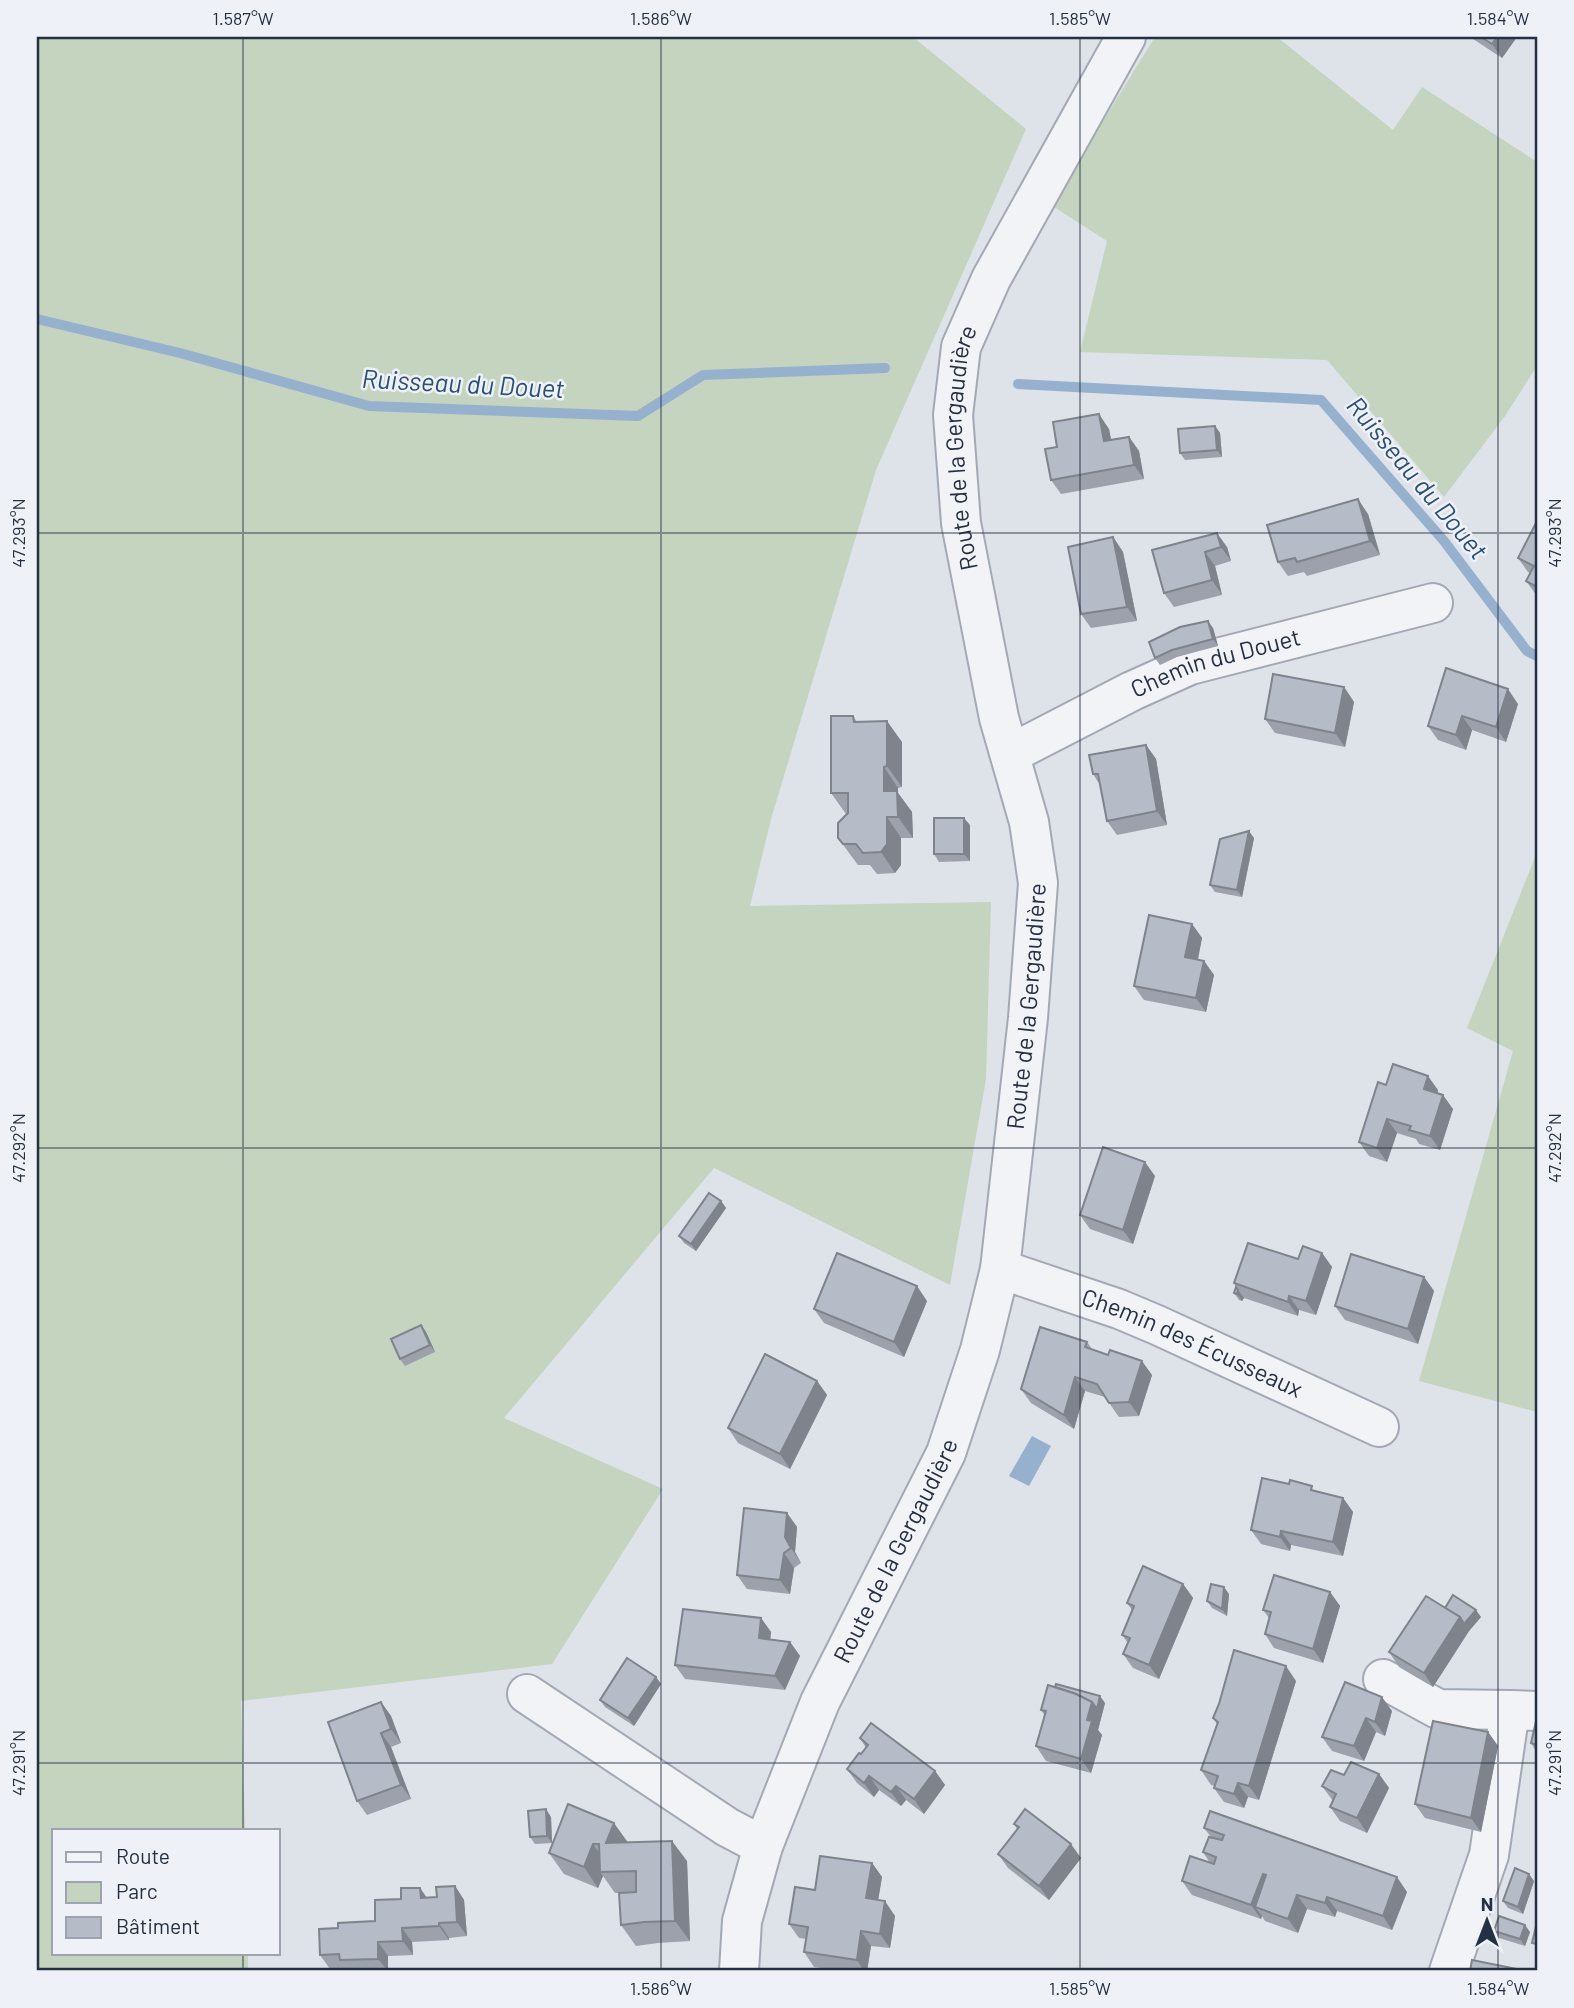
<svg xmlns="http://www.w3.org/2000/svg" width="1574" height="2008" viewBox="0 0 1574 2008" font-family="Barlow,sans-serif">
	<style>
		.green { fill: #c4d4be }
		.water { fill: #95b1ce }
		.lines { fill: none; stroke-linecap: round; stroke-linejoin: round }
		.stream { stroke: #95b1ce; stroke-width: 10 }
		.minor-casing { stroke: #a3a9b4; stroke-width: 42 }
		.minor { stroke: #f1f3f7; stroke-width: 38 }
		.wall { fill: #9ca1ab }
		.shaded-wall { fill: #7f838b }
		.building { fill: #b5bbc7; stroke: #7f838b; stroke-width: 2 }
		.ticks { fill: none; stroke: #253042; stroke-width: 2; stroke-opacity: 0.45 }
		.labels { text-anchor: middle; stroke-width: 5; stroke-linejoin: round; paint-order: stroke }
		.street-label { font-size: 24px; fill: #253042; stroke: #eef1f7 }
		.water-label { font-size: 26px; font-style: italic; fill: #2b4f7a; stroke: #eef1f7 }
		.neatline { fill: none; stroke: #253042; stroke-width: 2.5 }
		.ticks-label { font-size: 18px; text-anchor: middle; fill: #253042 }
	</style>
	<rect width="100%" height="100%" fill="#dee2e9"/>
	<g class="green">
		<path d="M37 37H913L1026 129 876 470 771 819 750 906 991 902 986 1079 950 1285 714 1168 504 1418 663 1489 552 1664 241 1701 245 1831H54V1954H248V1971H37Z"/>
		<path d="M1155 37H1277L1393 130 1422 87 1537 162V366L1505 416 1444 497 1327 360 1080 352 1107 241 1051 205Z"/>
		<path d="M1537 852V1412L1419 1381 1513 1051 1467 1028Z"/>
	</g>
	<path class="water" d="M1032 1436 1051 1446 1029 1486 1009 1476Z"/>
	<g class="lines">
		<g class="stream">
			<path d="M37 319 180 353 369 406 638 416 703 375 885 368"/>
			<path d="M1018 384 1321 400 1444 541 1527 651 1537 656"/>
		</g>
		<g class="minor-casing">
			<g id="minor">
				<path id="s1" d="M1010 754 1132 691 1190 665 1433 603"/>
				<path id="s2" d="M1000 1269 1119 1309 1157 1325 1379 1427"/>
				<path d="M1383 1679 1438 1709 1510 1710"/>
				<path d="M527 1694 727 1827 763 1846"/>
				<path id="s3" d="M739 1971 742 1921 763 1846 820 1702 946 1453 980 1350 1000 1269 1028 1018 1038 883 1029 822 999 718 961 523 953 415 961 347 991 279 1126 37"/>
				<path d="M1449 1971 1489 1855 1510 1710 1537 1711"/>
			</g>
		</g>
		<use href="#minor" class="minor"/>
	</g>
	<g class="wall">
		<path d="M1470 37H1517L1502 58Z"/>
		<path d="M1215 426 1220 433 1222 457 1185 460 1180 453Z"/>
		<path d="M1109 429 1111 440 1129 437 1139 451 1144 479 1061 494 1051 480 1057 447Z"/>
		<path d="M1368 514 1380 555 1307 576 1304 572 1288 576 1278 562Z"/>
		<path d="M1537 521V596L1526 581 1530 573 1528 572 1518 558Z"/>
		<path d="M1113 537 1123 552 1137 621 1091 628 1081 614Z"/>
		<path d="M1227 547 1231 561 1215 566 1222 595 1174 607 1164 593 1152 550Z"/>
		<path d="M1213 628 1218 646 1177 657 1160 665 1155 658Z"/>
		<path d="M1446 668 1518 704 1506 742 1472 730 1466 750 1438 740 1428 726Z"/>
		<path d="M1344 687 1354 702 1345 747 1275 733 1265 719Z"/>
		<path d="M853 716 857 722 902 742V787L898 788V793L912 812 913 838H901V865L895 873 877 874 870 865H858L838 838 848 814H846L831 793Z"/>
		<path d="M1146 745 1156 759 1167 825 1117 835 1107 821 1100 785 1093 774Z"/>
		<path d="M970 825V861L939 862 934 854Z"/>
		<path d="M1254 838 1242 897 1215 892 1210 885Z"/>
		<path d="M1192 924 1202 938 1198 960 1204 961 1214 975 1206 1012 1144 1000 1134 986Z"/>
		<path d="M1386 1085 1438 1090 1437 1093 1453 1109 1440 1150 1419 1144 1416 1139 1397 1133 1387 1162 1369 1156 1359 1142Z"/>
		<path d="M1155 1176 1133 1244 1090 1229 1080 1215Z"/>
		<path d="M721 1201 726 1208 696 1251 684 1243 679 1236Z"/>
		<path d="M1322 1253 1332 1267 1316 1315 1299 1310 1298 1316 1244 1298 1242 1301 1239 1300 1234 1293 1236 1287 1234 1283 1298 1259Z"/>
		<path d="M1424 1277 1434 1291 1418 1344 1345 1320 1335 1306Z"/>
		<path d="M927 1301 904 1357 824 1323 814 1309Z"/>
		<path d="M421 1325 426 1332 435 1352 405 1366 400 1359Z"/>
		<path d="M1087 1342 1092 1349 1152 1375 1139 1416 1119 1417 1105 1397 1085 1391 1074 1429 1031 1403 1021 1389Z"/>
		<path d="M817 1381 827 1395 790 1469 738 1443 728 1428Z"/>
		<path d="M1316 1491 1343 1498 1353 1512 1343 1556 1291 1545 1290 1551 1261 1544 1251 1530Z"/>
		<path d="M787 1513 797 1527 795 1552 801 1563 794 1568 790 1594 747 1589 737 1575Z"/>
		<path d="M1183 1584 1193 1598 1159 1679 1133 1668 1123 1654 1128 1643 1122 1635 1132 1610 1127 1603Z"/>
		<path d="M1330 1592 1340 1606 1323 1663 1274 1648 1265 1634 1269 1618 1263 1610Z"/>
		<path d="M1229 1594 1227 1616 1212 1608 1207 1601Z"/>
		<path d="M1445 1608 1481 1617 1469 1631 1433 1687 1399 1667 1389 1652Z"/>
		<path d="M761 1618 771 1632 770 1639 790 1642 800 1656 785 1690 685 1679 675 1665Z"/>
		<path d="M656 1677 661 1684 634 1726 605 1707 600 1700Z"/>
		<path d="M1296 1681 1259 1800 1248 1797 1244 1808 1224 1802 1214 1788 1215 1786 1211 1785 1201 1770 1217 1724 1213 1718Z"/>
		<path d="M1345 1682 1392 1711 1385 1736 1376 1732 1364 1761 1332 1751 1322 1737Z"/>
		<path d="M381 1702 391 1716 401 1743 391 1747 411 1799 367 1815 357 1801Z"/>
		<path d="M1105 1703 1098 1730 1102 1735 1091 1773 1046 1761 1036 1746 1045 1716 1041 1710Z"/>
		<path d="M1537 1717V1753L1531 1743Z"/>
		<path d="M1488 1732 1498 1746 1481 1832 1425 1818 1415 1804Z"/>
		<path d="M860 1738 935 1771 945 1785 924 1814 906 1800 901 1806 879 1790 874 1797 857 1783 847 1769 861 1754 866 1748Z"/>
		<path d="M1379 1774 1389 1788 1367 1833 1340 1821 1330 1807 1333 1801 1322 1786 1344 1775Z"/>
		<path d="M568 1804 628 1842 687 1861 690 1941 658 1943 636 1946 621 1925 620 1893H615L603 1876 598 1888 564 1874 549 1853Z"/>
		<path d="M551 1817 552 1843 535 1844 530 1837Z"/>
		<path d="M1014 1824 1081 1858 1049 1900 1008 1868 998 1854 1017 1829Z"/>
		<path d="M1204 1828 1407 1892 1392 1930 1337 1911 1335 1917 1307 1909 1298 1933 1265 1921 1262 1916 1261 1919 1192 1895 1182 1881 1210 1863 1203 1852 1211 1837Z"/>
		<path d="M872 1863 882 1877 878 1900 895 1916 890 1948 871 1946 867 1971H845L814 1967 804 1952 807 1939 799 1938 789 1924 815 1890Z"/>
		<path d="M1534 1881 1523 1914 1508 1908 1503 1901Z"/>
		<path d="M455 1886 464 1900 467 1936 449 1938V1940L412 1942 413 1955 388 1956V1971H347L345 1968 330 1969 320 1955 338 1928 375 1921 427 1897H437Z"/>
		<path d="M1494 1931 1530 1932 1525 1946 1499 1938Z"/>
	</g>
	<g class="shaded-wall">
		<path d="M1497 37H1517L1502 58 1492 44Z"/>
		<path d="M1099 414 1109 429 1114 455 1104 441Z"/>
		<path d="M1215 426 1220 433 1222 457 1217 450Z"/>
		<path d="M1129 437 1139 451 1144 479 1134 465Z"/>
		<path d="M1358 499 1368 514 1380 555 1370 541Z"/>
		<path d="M1217 533 1227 547 1231 561 1221 547Z"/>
		<path d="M1113 537 1123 552 1137 621 1127 607Z"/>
		<path d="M1205 552 1215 566 1222 595 1212 580Z"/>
		<path d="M1208 621 1213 628 1218 646 1213 639Z"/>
		<path d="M1344 687 1354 702 1345 747 1335 733Z"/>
		<path d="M1508 689 1518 704 1506 742 1496 727Z"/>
		<path d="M1462 716 1472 730 1466 750 1456 735Z"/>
		<path d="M887 721 902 742V787L887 766Z"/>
		<path d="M1146 745 1156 759 1167 825 1157 811Z"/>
		<path d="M884 767 898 788V793L912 812 913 838 898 817 884 791Z"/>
		<path d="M887 817 901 838V865L895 873 881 852Z"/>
		<path d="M964 818 970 825V861L964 854Z"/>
		<path d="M1249 831 1254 838 1242 897 1237 890Z"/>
		<path d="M1192 924 1202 938 1195 972 1185 957Z"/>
		<path d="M1204 961 1214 975 1206 1012 1196 998Z"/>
		<path d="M1428 1076 1438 1090 1434 1103 1424 1089Z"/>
		<path d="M1443 1095 1453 1109 1440 1150 1430 1136Z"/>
		<path d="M1387 1119 1397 1133 1387 1162 1377 1148Z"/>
		<path d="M1145 1162 1155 1176 1133 1244 1123 1230Z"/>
		<path d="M721 1201 726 1208 696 1251 691 1244Z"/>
		<path d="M1322 1253 1332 1267 1316 1315 1306 1301Z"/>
		<path d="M1424 1277 1434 1291 1418 1344 1408 1329Z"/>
		<path d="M917 1286 927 1301 904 1357 894 1342Z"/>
		<path d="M1238 1290 1244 1298 1242 1301 1237 1294Z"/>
		<path d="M1289 1296 1299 1310 1298 1316 1288 1302Z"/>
		<path d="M421 1325 426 1332 435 1352 430 1345Z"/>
		<path d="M1142 1361 1152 1375 1139 1416 1129 1402Z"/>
		<path d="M1075 1377 1085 1391 1074 1429 1064 1415Z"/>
		<path d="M817 1381 827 1395 790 1469 780 1454Z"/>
		<path d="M1343 1498 1353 1512 1343 1556 1333 1542Z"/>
		<path d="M787 1513 797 1527 795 1552 801 1563 791 1548 785 1537Z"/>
		<path d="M1281 1531 1291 1545 1290 1551 1280 1537Z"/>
		<path d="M784 1553 794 1568 790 1594 780 1580Z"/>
		<path d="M1183 1584 1193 1598 1159 1679 1149 1665Z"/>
		<path d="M1224 1587 1229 1594 1227 1616 1222 1609Z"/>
		<path d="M1330 1592 1340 1606 1323 1663 1313 1649Z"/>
		<path d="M1476 1610 1481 1617 1469 1631 1433 1687 1424 1673 1460 1617Z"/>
		<path d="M761 1618 771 1632 769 1652 759 1638Z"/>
		<path d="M790 1642 800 1656 785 1690 775 1676Z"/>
		<path d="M1286 1666 1296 1681 1259 1800 1249 1786Z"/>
		<path d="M656 1677 661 1684 634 1726 628 1718Z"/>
		<path d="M1100 1696 1105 1703 1098 1730 1102 1735 1091 1773 1081 1759 1087 1720 1092 1702Z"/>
		<path d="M1382 1697 1392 1711 1385 1736 1375 1722Z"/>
		<path d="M381 1702 391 1716 401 1743 391 1729Z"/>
		<path d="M1366 1718 1376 1732 1364 1761 1354 1746Z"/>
		<path d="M1488 1732 1498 1746 1481 1832 1471 1818Z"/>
		<path d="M381 1733 391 1747 411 1799 401 1785Z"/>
		<path d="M935 1771 945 1785 924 1814 914 1799Z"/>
		<path d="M1379 1774 1389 1788 1367 1833 1357 1818Z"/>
		<path d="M869 1776 879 1790 874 1797 864 1783Z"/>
		<path d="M1238 1783 1248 1797 1244 1808 1234 1794Z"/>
		<path d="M896 1786 906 1800 901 1806 891 1792Z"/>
		<path d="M546 1809 551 1817 552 1843 547 1836Z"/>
		<path d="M614 1823 629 1844 606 1843Z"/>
		<path d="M672 1841 687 1861 690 1941 675 1921Z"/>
		<path d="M593 1844 608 1865 600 1872 603 1876 598 1888 584 1867Z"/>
		<path d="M1071 1844 1081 1858 1049 1900 1039 1886Z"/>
		<path d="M872 1863 882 1877 876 1913 866 1898Z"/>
		<path d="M1263 1874 1273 1888 1255 1907 1262 1916 1261 1919 1251 1905Z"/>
		<path d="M1529 1874 1534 1881 1523 1914 1518 1907Z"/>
		<path d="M1397 1877 1407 1892 1392 1930 1383 1916Z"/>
		<path d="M455 1886 464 1900 467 1936 457 1922Z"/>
		<path d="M420 1888 430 1902 421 1898Z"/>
		<path d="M1297 1895 1307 1909 1298 1933 1288 1919Z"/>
		<path d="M1327 1897 1337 1911 1335 1917 1325 1903Z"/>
		<path d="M885 1901 895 1916 890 1948 880 1934Z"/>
		<path d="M439 1923 449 1938V1940L439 1926Z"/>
		<path d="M1525 1925 1530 1932 1525 1946 1520 1939Z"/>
		<path d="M402 1928 412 1942 413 1955 403 1941Z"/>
		<path d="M861 1931 871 1946 867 1971H864L857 1960Z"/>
		<path d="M378 1942 388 1956V1971L378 1959Z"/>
	</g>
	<g class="building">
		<path d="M1481 37H1497L1492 44Z"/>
		<path d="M1099 414 1104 441 1129 437 1134 465 1051 480 1045 449 1057 447 1053 422Z"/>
		<path d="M1215 426 1217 450 1180 453 1178 429Z"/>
		<path d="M1358 499 1370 541 1297 562 1295 558 1278 562 1267 525Z"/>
		<path d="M1537 521V587L1526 581 1534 566 1518 558Z"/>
		<path d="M1217 533 1221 547 1205 552 1212 580 1164 593 1152 550Z"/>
		<path d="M1113 537 1127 607 1081 614 1068 547Z"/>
		<path d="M1208 621 1213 639 1172 650 1155 658 1149 642 1180 627Z"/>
		<path d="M1446 668 1508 689 1496 727 1462 716 1456 735 1428 726Z"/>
		<path d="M1273 674 1344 687 1335 733 1265 719Z"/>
		<path d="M831 716H853L854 722 887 721V766L884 767V791H897L898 817H887V844L881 852 863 853 856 844H843L838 838V823L848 813V793H831Z"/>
		<path d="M1146 745 1157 811 1107 821 1098 774H1093L1089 755Z"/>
		<rect x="934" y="818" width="30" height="36"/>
		<path d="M1249 831 1237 890 1210 885 1220 839Z"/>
		<path d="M1149 915 1192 924 1185 957 1204 961 1196 998 1134 986Z"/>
		<path d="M1393 1064 1428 1076 1424 1089 1443 1095 1430 1136 1409 1130 1411 1126 1387 1119 1377 1148 1359 1142 1378 1082 1386 1085Z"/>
		<path d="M1103 1147 1145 1162 1123 1230 1080 1215Z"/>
		<path d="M709 1193 721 1201 691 1244 679 1236Z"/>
		<path d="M1248 1243 1298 1259 1303 1246 1322 1253 1306 1301 1289 1296 1288 1302 1234 1283Z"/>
		<path d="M837 1253 917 1286 894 1342 814 1309Z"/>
		<path d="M1351 1254 1424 1277 1408 1329 1335 1306Z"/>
		<path d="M1236 1287 1238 1290 1237 1294 1234 1293Z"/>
		<path d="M421 1325 430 1345 400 1359 391 1339Z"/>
		<path d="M1040 1327 1087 1342 1085 1347 1108 1355 1110 1350 1142 1361 1129 1402 1109 1403 1097 1384 1075 1377 1064 1415 1021 1389Z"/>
		<path d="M765 1354 817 1381 780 1454 728 1428Z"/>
		<path d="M1262 1478 1289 1484 1290 1480 1312 1486 1311 1490 1343 1498 1333 1542 1281 1531 1280 1537 1251 1530Z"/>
		<path d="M744 1508 787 1513 785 1537 791 1548 784 1553 780 1580 737 1575Z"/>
		<path d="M1143 1566 1183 1584 1149 1665 1123 1654 1130 1638 1122 1635 1134 1606 1127 1603Z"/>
		<path d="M1274 1575 1330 1592 1313 1649 1265 1634 1271 1612 1263 1610Z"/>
		<path d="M1211 1584 1224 1587 1222 1609 1207 1601Z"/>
		<path d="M1453 1595 1476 1610 1464 1624 1460 1617 1445 1608Z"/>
		<path d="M1426 1596 1460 1617 1424 1673 1389 1652Z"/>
		<path d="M683 1609 761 1618 759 1638 790 1642 775 1676 675 1665Z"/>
		<path d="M1234 1650 1286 1666 1249 1786 1238 1783 1234 1794 1214 1788 1218 1776 1201 1770 1218 1722 1213 1718 1219 1704Z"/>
		<path d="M627 1658 656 1677 628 1718 600 1700Z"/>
		<path d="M1345 1682 1382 1697 1375 1722 1366 1718 1354 1746 1322 1737Z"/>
		<path d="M1056 1684 1100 1696 1097 1709 1092 1702 1076 1694 1055 1687Z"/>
		<path d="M1048 1685 1076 1694 1092 1702 1087 1720 1092 1721 1081 1759 1036 1746 1046 1711 1041 1710Z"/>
		<path d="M381 1702 391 1729 381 1733 401 1785 357 1801 328 1722Z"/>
		<path d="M1537 1717V1745L1531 1743Z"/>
		<path d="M1433 1721 1488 1732 1471 1818 1415 1804Z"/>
		<path d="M871 1723 935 1771 914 1799 896 1786 891 1792 869 1776 864 1783 847 1769 859 1753 861 1754 868 1745 860 1738Z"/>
		<path d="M1351 1762 1379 1774 1357 1818 1330 1807 1336 1794 1322 1786 1331 1770 1344 1775Z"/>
		<path d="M568 1804 614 1823 606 1843 672 1841 675 1921 644 1922 621 1925 619 1893 636 1892V1871L600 1872 599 1844H593L584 1867 549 1853Z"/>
		<path d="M546 1809 547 1836 530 1837 528 1811Z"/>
		<path d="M1025 1809 1071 1844 1039 1886 998 1854 1019 1827 1014 1824Z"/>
		<path d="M1210 1811 1397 1877 1383 1916 1327 1897 1325 1903 1297 1895 1288 1919 1255 1907 1266 1875 1263 1874 1251 1905 1182 1881 1190 1856 1214 1864 1216 1857 1203 1852 1209 1837 1222 1840 1224 1835 1204 1828Z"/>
		<path d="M820 1856 872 1863 866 1898 885 1901 880 1934 861 1931 857 1960 804 1952 808 1927 789 1924 795 1887 815 1890Z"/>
		<path d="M1515 1868 1529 1874 1518 1907 1503 1901Z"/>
		<path d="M455 1886 457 1922 439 1923V1926L402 1928 403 1941 378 1942V1959L340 1960 339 1954 320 1955 319 1929 338 1928V1923L375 1921V1900L401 1899V1888H420L421 1898 437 1897 436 1887Z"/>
		<path d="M1499 1916 1525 1925 1520 1939 1494 1931Z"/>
		<path d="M1537 1922V1944L1532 1943Z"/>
		<path d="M1472 1960 1522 1970V1971H1470Z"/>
	</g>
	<path class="ticks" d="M243 37V1831M661 37V1971M1080 37V1971M1498 37V1971M37 533H1537M37 1148H1537M37 1763H1537M243 1954V1971"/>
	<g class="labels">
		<g class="street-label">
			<text dy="8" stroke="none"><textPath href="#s3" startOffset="1586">Route de la Gergaudière</textPath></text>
			<text dy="8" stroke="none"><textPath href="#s1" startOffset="226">Chemin du Douet</textPath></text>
			<text dy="8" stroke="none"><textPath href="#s3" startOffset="1018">Route de la Gergaudière</textPath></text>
			<text dy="8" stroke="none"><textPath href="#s2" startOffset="206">Chemin des Écusseaux</textPath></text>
			<text dy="8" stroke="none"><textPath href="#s3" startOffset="452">Route de la Gergaudière</textPath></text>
		</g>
		<g class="water-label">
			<text transform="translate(463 384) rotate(3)" y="9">Ruisseau du Douet</text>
			<text transform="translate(1417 478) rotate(50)" y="9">Ruisseau du Douet</text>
		</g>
	</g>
	<rect width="1574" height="2008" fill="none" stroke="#eef1f7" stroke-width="77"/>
	<rect x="52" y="1829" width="228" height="126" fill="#eef1f7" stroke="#9ea4af" stroke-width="2"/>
	<rect x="66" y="1852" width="35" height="10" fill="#f1f3f7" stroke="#9ea4af" stroke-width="2"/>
	<text x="116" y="1864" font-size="21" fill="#253042">Route</text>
	<rect x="66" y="1882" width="35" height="21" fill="#c4d4be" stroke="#9ea4af" stroke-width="2"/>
	<text x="116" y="1899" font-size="21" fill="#253042">Parc</text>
	<rect x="66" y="1917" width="35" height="21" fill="#b5bbc7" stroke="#9ea4af" stroke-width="2"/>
	<text x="116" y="1934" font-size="21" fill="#253042">Bâtiment</text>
	<g transform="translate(1487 1921)" stroke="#eef1f7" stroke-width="5" paint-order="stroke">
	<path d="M0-5L12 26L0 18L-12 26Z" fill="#253042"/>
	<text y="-10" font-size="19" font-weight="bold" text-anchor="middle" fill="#253042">N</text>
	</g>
	<rect x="38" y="38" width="1498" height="1931" class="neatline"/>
	<g class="ticks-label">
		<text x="243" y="25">1.587°W</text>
		<text x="661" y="25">1.586°W</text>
		<text x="1080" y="25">1.585°W</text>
		<text x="1498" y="25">1.584°W</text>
		<text transform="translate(19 533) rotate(-90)" y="6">47.293°N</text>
		<text transform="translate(1555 533) rotate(-90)" y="6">47.293°N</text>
		<text transform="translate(19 1148) rotate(-90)" y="6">47.292°N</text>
		<text transform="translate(1555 1148) rotate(-90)" y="6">47.292°N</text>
		<text transform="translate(19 1763) rotate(-90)" y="6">47.291°N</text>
		<text transform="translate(1555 1763) rotate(-90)" y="6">47.291°N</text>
		<text x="661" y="1995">1.586°W</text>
		<text x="1080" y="1995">1.585°W</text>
		<text x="1498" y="1995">1.584°W</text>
	</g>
</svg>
